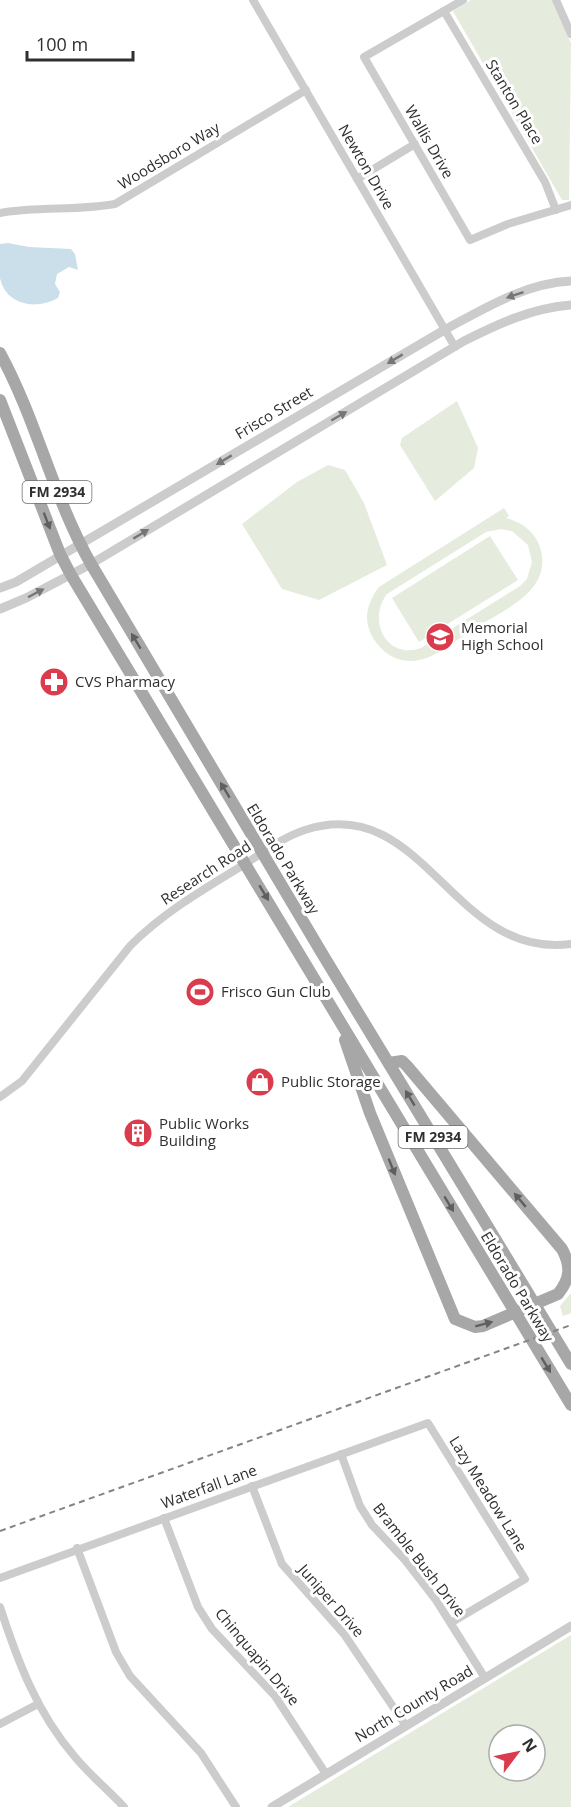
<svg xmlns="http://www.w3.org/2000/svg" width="571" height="1807" viewBox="0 0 571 1807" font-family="'Open Sans',sans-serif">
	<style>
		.green { fill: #e5ebdd; fill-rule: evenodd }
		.water { fill: #cbdfea }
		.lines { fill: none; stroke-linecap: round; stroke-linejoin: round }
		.minor { stroke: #ccc; stroke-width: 8 }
		.tertiary { stroke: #ccc; stroke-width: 9 }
		.primary { stroke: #a7a7a7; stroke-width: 12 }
		.rail { stroke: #848484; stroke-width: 2; stroke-dasharray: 6 4.5; stroke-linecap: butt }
		.oneway { fill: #767676 }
		.oneway2 { fill: #5f5f5f }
		.labels { text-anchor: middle; stroke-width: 6; stroke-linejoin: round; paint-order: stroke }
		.shield { fill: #fff; stroke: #6d6d6d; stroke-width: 1.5 }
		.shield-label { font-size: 14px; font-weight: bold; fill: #2f2f2f }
		.street-label { font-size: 15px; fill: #2f2f2f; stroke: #fff }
		.poi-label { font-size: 15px; fill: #2f2f2f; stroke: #fff; text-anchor: start }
	</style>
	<rect width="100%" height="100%" fill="#fff"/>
	<g class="green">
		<path d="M471 0H552L571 43 569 200H562L454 13 453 11Z"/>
		<path d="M457 401 478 448 474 468 435 501 400 445 402 438Z"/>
		<path d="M328 465 345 470 364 503 387 565 319 600 282 589 242 524 297 482Z"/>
		<path d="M504 508 509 516 506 518C523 523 537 533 541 551 551 593 501 611 472 630 454 641 433 661 411 661 393 661 379 650 371 634 363 618 368 601 379 587ZM501 529 512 531 528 545 532 562 527 579 520 586 421 648C386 660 367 620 387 594L486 532Z"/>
		<path d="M490 536 518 580 419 642 392 598Z"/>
		<path d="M571 1293V1313L563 1316 560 1306Z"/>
		<path d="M571 1635V1807H288ZM499 1735H535V1771H499Z"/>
	</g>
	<path class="water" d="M8 243 29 247 71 249 75 254 78 270 69 267 57 274 55 284 60 292 58 298C37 310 6 306 0 278 0 267 0 254 0 244Z"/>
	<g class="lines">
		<g class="minor">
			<path d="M253 0 455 347"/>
			<path d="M463 0 364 57 470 240 508 224 571 205"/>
			<path d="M556 0 571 34"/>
			<path d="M444 11 545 182 556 210"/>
			<path d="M357 179 415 144"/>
			<path d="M0 213C39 206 77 211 115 204L306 90"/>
			<path d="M0 1097 22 1081 130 946C164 912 204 889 245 864 264 852 283 837 305 830 424 791 452 960 571 944"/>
			<path d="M341 1454 360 1506 372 1525 405 1560 436 1600 485 1678"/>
			<path d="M252 1486 282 1564 344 1634 406 1726"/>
			<path d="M164 1518 198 1607 212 1629 275 1696 326 1774"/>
			<path d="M77 1548 116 1652 130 1676 201 1753 236 1807"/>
			<path d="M0 1578 428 1423 525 1579 452 1622"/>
			<path d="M0 1607C18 1662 37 1713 75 1757 90 1775 108 1790 124 1807"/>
			<path d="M0 1724 38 1704"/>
		</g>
		<g class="tertiary">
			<path d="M0 588 16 582 446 329C485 308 526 283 571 281"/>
			<path d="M0 609 26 598 91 564 464 341C498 324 532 308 571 305"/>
			<path d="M272 1807 571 1626"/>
		</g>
		<g class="primary">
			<path d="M0 353C37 421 53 497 91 564L323 955 571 1364"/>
			<path d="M0 400 60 554 71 575 571 1405"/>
			<path d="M345 1040 370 1113 455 1319 475 1327 483 1326 558 1294C571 1278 571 1266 562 1249L407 1066 402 1061 389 1063"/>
		</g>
		<path class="rail" d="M0 1531 571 1325"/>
	</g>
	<defs><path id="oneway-solid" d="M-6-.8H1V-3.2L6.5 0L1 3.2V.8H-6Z" transform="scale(1.5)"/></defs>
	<g class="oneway">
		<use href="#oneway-solid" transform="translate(515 295) rotate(161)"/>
		<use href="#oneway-solid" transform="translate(395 359) rotate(149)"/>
		<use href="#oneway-solid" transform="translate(339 416) rotate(-30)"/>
		<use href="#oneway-solid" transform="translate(224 460) rotate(149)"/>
		<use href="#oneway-solid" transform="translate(141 534) rotate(-31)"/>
		<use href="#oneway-solid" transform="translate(36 593) rotate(-28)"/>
	</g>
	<g class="oneway2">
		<use href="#oneway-solid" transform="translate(47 521) rotate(69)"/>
		<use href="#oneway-solid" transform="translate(136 641) rotate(-121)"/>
		<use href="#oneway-solid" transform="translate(225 790) rotate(-121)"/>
		<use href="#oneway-solid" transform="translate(264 893) rotate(59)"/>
		<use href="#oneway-solid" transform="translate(410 1098) rotate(-121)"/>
		<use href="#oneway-solid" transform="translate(392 1167) rotate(68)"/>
		<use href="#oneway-solid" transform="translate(520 1200) rotate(-130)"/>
		<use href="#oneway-solid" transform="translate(449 1204) rotate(59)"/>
		<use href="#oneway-solid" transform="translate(484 1324) rotate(-15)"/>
		<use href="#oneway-solid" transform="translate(546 1365) rotate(59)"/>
	</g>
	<defs>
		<g id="school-disc" transform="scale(1.5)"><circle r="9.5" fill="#da3c4d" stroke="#fff"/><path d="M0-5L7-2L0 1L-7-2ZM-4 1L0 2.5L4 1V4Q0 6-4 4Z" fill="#fff"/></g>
		<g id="pharmacy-disc" transform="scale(1.5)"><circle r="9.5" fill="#da3c4d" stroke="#fff"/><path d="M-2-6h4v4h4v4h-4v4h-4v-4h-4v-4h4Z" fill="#fff"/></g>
		<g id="stadium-disc" transform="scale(1.5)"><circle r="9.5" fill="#da3c4d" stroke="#fff"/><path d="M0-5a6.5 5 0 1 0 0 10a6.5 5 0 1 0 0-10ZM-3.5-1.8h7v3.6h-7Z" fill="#fff"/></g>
		<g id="shop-disc" transform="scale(1.5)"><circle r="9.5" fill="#da3c4d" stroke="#fff"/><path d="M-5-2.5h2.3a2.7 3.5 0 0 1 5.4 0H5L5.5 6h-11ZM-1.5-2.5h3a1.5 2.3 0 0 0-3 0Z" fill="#fff"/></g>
		<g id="building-disc" transform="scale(1.5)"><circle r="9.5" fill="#da3c4d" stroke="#fff"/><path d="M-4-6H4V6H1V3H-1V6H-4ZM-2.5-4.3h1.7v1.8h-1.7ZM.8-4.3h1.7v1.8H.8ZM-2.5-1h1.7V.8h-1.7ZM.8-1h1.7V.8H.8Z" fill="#fff"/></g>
	</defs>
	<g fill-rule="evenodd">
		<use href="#school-disc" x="440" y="637"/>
		<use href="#pharmacy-disc" x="54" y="682"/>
		<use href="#stadium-disc" x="200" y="992"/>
		<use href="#shop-disc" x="260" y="1082"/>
		<use href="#building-disc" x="138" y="1133"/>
	</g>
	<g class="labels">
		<g class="shield">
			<rect x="22.5" y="481" width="69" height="22" rx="4.5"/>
			<rect x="398.5" y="1126" width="69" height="22" rx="4.5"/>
		</g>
		<g class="shield-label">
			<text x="57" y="497">FM 2934</text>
			<text x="433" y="1142">FM 2934</text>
		</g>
		<g class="street-label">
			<text transform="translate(514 102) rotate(59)" y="5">Stanton Place</text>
			<text transform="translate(429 142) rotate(60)" y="5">Wallis Drive</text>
			<text transform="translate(169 156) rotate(-31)" y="5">Woodsboro Way</text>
			<text transform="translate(366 167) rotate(60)" y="5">Newton Drive</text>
			<text transform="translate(274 413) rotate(-31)" y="5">Frisco Street</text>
			<text transform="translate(283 859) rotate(59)" y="5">Eldorado Parkway</text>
			<text transform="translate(206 873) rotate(-33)" y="5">Research Road</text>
			<text transform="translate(517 1287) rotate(59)" y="5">Eldorado Parkway</text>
			<text transform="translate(209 1487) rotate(-20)" y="5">Waterfall Lane</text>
			<text transform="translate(488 1494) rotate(58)" y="5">Lazy Meadow Lane</text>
			<text transform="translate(419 1560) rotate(52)" y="5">Bramble Bush Drive</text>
			<text transform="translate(331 1601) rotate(49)" y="5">Juniper Drive</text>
			<text transform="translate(257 1657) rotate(50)" y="5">Chinquapin Drive</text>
			<text transform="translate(414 1704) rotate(-31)" y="5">North County Road</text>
		</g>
		<g class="poi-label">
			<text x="461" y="633">Memorial<tspan x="461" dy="17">High School</tspan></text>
			<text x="75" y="687">CVS Pharmacy</text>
			<text x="221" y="997">Frisco Gun Club</text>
			<text x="281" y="1087">Public Storage</text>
			<text x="159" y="1129">Public Works<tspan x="159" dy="17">Building</tspan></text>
		</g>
	</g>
	<g transform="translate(517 1753) rotate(58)"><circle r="28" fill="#ffffff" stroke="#acacac" stroke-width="1.5"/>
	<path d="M0-4.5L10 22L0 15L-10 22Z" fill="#da3c4d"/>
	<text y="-9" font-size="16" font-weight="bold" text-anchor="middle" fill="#2f2f2f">N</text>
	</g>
	<path d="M27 51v9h106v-9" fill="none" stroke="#2f2f2f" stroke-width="3"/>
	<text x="36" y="51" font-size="18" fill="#2f2f2f" stroke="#ffffff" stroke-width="4.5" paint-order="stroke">100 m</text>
</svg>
